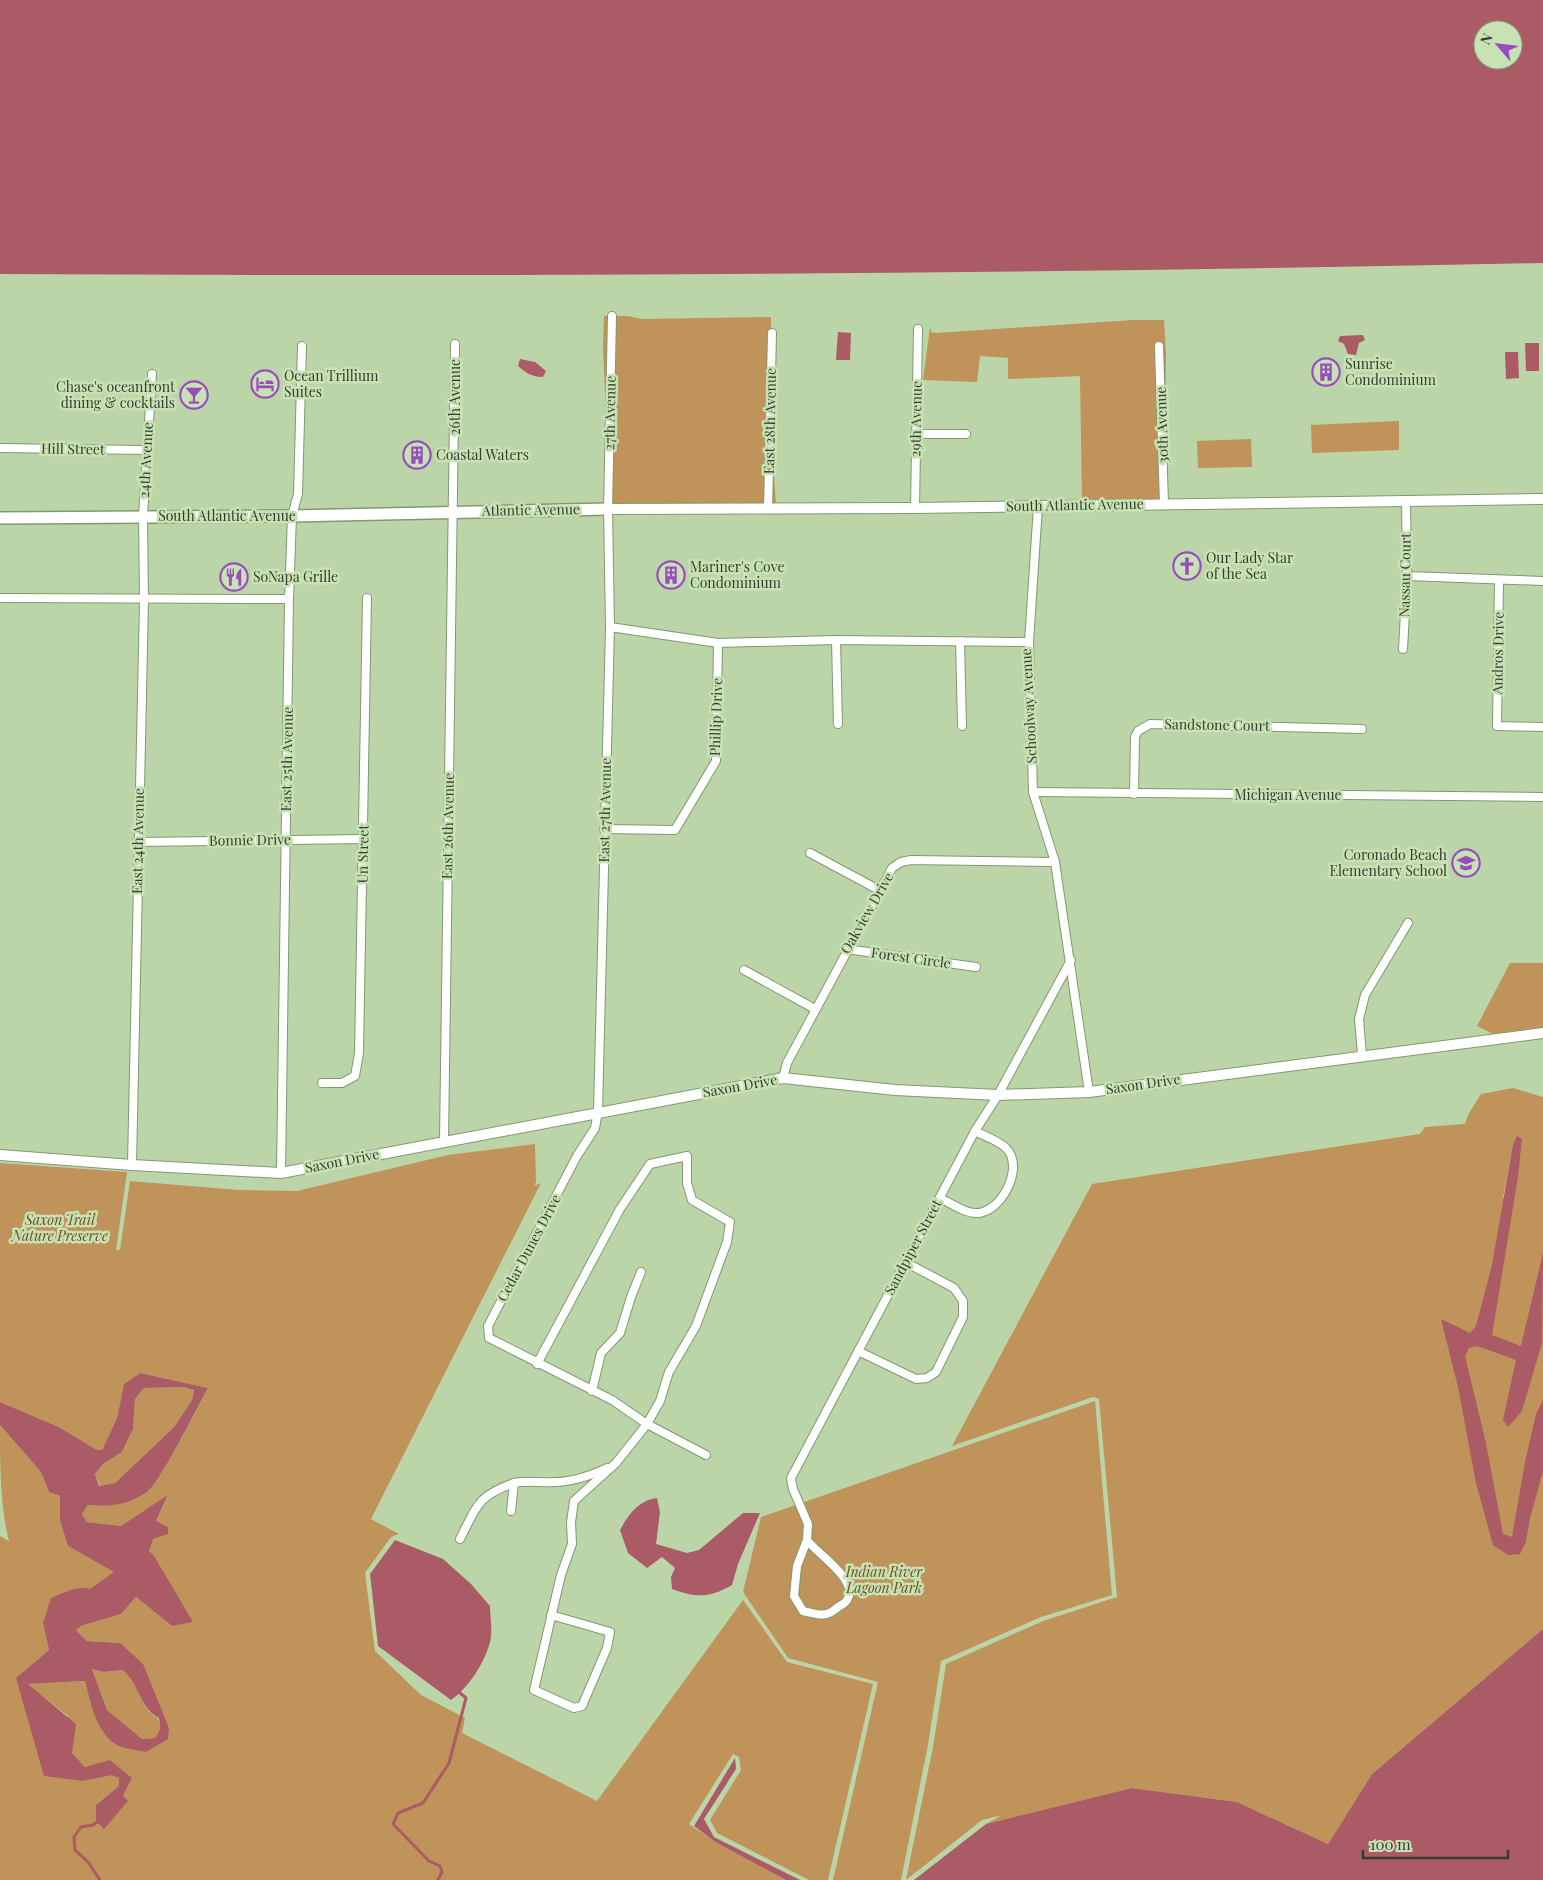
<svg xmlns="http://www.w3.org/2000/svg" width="1543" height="1880" viewBox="0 0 1543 1880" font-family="'Playfair Display',serif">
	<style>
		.green { fill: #bf935a; fill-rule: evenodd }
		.water { fill: #aa5b66; fill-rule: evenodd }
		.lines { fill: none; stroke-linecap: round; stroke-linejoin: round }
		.stream { stroke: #aa5b66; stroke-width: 3 }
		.minor-casing { stroke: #81996e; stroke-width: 10 }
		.tertiary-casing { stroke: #81996e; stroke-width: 12 }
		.secondary-casing { stroke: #81996e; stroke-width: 14 }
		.minor { stroke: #fff; stroke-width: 8 }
		.tertiary { stroke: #fff; stroke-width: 10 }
		.secondary { stroke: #fff; stroke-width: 11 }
		.labels { text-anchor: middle; stroke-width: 5; stroke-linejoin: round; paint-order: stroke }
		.poi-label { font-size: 14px; fill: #343e2c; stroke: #c8e2b5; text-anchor: start }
		.street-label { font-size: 14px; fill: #343e2c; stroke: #c8e2b5 }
		.park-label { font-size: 14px; font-style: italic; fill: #714e1d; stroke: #c8e2b5 }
	</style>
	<rect width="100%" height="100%" fill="#bbd5a8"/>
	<g class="green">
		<path d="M604 316H627L642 319 771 317 772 448 776 504H610L603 348Z"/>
		<path d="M1133 320H1164L1166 354 1164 499 1082 500 1080 376 1008 379V358L980 356 977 382 923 380 930 327 931 332 936 333Z"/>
		<path d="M1399 421V450L1312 453 1311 425Z"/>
		<path d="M1251 439 1252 467 1198 468 1197 441Z"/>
		<path d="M1510 963H1543V1027L1493 1034 1477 1026Z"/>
		<path d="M1513 1088 1543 1097V1629L1372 1774 1328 1844 1237 1802 1132 1788 986 1824 1002 1815 982 1820 906 1880 933 1747 946 1664 1043 1621 1117 1597 1099 1399 1093 1397 952 1446 1092 1184 1420 1134 1425 1127 1465 1124 1468 1115 1481 1094ZM1517 1137 1522 1140 1514 1198H1503L1513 1144Z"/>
		<path d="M535 1144 536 1182 534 1186 541 1183 371 1519 399 1534 391 1537 365 1573 375 1651 421 1695 465 1718 462 1733 597 1801 743 1600 787 1662 873 1684 828 1880H809L717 1833 710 1820 741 1770 739 1757 733 1754 689 1824 715 1842 786 1880H0V1536L9 1541C0 1505 0 1463 0 1425L41 1472 49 1492 60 1496V1521L68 1546 115 1572 43 1623 49 1650 16 1679 83 1781 112 1774 119 1778V1786L96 1805 123 1796 132 1778 110 1761 85 1767 72 1753 68 1716 27 1684 85 1681 90 1701 146 1752 169 1728 120 1643 87 1641 76 1630 81 1626 121 1614 136 1597 172 1626 149 1551 156 1521 168 1496 121 1526 87 1522 82 1514 88 1505C111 1507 127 1504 147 1492 160 1483 198 1407 208 1388L140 1373 124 1384 117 1418 102 1450H97L59 1427 0 1402V1163L127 1172 116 1250H120L130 1181 239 1190 297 1191 448 1155Z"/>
		<path d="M183 1387 194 1390 192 1400 174 1427 115 1483 100 1486 95 1474 103 1464 122 1452 133 1429 135 1399 144 1388Z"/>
		<path d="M1095 1401 1112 1595 1041 1617 941 1661 928 1745 901 1880H833L878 1682 788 1658 743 1592 761 1517Z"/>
		<path d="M92 1669 104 1672 124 1670C142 1686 138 1708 158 1718L160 1729 155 1738 142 1739 107 1710Z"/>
	</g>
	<g class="water">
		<path d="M0 0H1543V263C1029 274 514 277 0 274ZM1483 30H1513V60H1483Z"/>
		<path d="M838 332 851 333 850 360H836Z"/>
		<path d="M1363 335 1365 340 1359 343 1356 355 1348 354 1344 344 1338 341 1340 336Z"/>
		<path d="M1525 343H1539V371H1526Z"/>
		<path d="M1505 352H1518L1519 378 1506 379Z"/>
		<path d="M520 359 535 362 546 371 543 377C532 377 526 373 518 366Z"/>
		<path d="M1517 1136 1522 1139 1518 1177 1492 1335 1521 1346 1543 1253 1542 1343 1522 1411 1508 1427 1503 1420 1516 1360 1477 1346 1469 1348 1465 1356 1486 1443 1503 1534 1512 1537 1525 1462 1536 1414 1543 1400V1471L1530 1518 1526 1542 1520 1554 1508 1555 1493 1545 1476 1483 1458 1387 1441 1319 1470 1333 1476 1326 1492 1265 1513 1144Z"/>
		<path d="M140 1373 208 1388C198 1406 160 1483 147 1492 127 1505 111 1507 88 1505L82 1514 87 1522 121 1526 168 1495 156 1521 168 1527V1534L153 1539 149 1551 154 1556 193 1622 172 1626 136 1597 121 1614 81 1626 76 1630 87 1641 120 1643 143 1664 169 1728 168 1739 146 1752C138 1750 127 1749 119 1746 97 1736 90 1701 85 1681L28 1684 76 1724 72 1753 85 1767 110 1760 132 1778 123 1796 128 1801 104 1829 96 1821V1805L119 1786V1778L112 1775 83 1781 44 1776 16 1678 49 1650 43 1623 51 1598C64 1593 77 1585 90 1589L114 1572 68 1546 60 1521V1496L49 1492 41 1472 0 1425V1402L59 1427 97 1450H102L117 1418 124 1384ZM183 1387 194 1390 192 1400 174 1427 115 1483 99 1486 95 1474 103 1464 122 1452 133 1429 135 1399 144 1388ZM92 1669 104 1672 123 1670C141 1685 138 1707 159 1718L160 1729 155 1738 142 1739 107 1710Z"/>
		<path d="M657 1498 660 1512 656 1544 687 1553 699 1550 743 1513H760L738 1564 732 1585C709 1598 697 1598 672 1589L671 1577 675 1568 662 1557 647 1568 628 1553 620 1530C629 1514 639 1500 657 1498Z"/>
		<path d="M395 1540 443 1559 471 1584 490 1606C490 1617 493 1631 490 1642 484 1664 469 1687 451 1700L378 1646 370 1574Z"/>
		<path d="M1543 1629V1880H914L986 1824 1132 1788 1237 1802 1328 1844 1372 1774Z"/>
		<path d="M735 1758 736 1769 704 1819 714 1837 800 1880H786L715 1842 694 1826Z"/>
	</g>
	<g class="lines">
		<g class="stream">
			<path d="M97 1822 93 1825 81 1827 74 1837 75 1850 88 1862 100 1880"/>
			<path d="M438 1880 442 1872 440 1866 429 1861 393 1824 398 1813 423 1803 449 1763 466 1698 460 1693"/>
		</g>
		<g class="minor-casing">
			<g id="minor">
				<path d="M612 316 608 509 610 627 598 1111 595 1128 577 1156 488 1326 489 1338 612 1400 647 1424 706 1455"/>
				<path d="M1159 346 1164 504"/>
				<path d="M915 434H966"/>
				<path d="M0 448 145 450"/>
				<path d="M1038 506 1029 642 1033 792 1055 862 1089 1092"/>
				<path d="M915 508 918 329"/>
				<path d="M768 509 772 333"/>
				<path d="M1407 576 1543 581"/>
				<path d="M1499 580 1497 726 1543 727"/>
				<path d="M0 598 289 599"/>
				<path d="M610 627 718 643 836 640 1029 642"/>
				<path d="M836 640 838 724"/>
				<path d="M960 641 962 726"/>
				<path d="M1403 649 1407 576 1406 501"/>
				<path d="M1033 792 1543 797"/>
				<path d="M1134 794 1135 737 1138 731 1150 724 1362 729"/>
				<path d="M604 829 675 830 716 761 718 643"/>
				<path d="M137 842 364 839"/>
				<path d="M810 853 879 890"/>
				<path d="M846 949 976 967"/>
				<path d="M744 970 815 1009"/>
				<path d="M1362 1055 1359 1019 1365 995 1408 923"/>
				<path d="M783 1078 787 1063 892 868 901 862 911 860 1055 862"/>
				<path d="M322 1083H342L355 1076 359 1053 367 598"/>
				<path d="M444 1141 455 344"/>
				<path d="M132 1165 144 600 143 516 152 374"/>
				<path d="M281 1173 289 599 292 516 298 494 302 346"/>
				<path d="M940 1198C952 1204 970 1217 983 1212 1004 1206 1024 1166 1006 1148 999 1141 984 1136 975 1131"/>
				<path d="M858 1351 916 1379 927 1378 936 1372 963 1317V1301L954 1288 905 1262"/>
				<path d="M537 1364 620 1209 650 1164 687 1156V1183L692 1200 730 1222 727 1242 696 1326 669 1372 660 1401 647 1424 616 1463 574 1501 571 1522 572 1544 561 1575 534 1690 574 1708 582 1706 607 1648 610 1632 551 1615"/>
				<path d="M592 1391 601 1353 620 1333 631 1297 641 1272"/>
				<path d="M511 1511 514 1483C528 1480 540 1483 554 1482 572 1482 592 1475 607 1468"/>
				<path d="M460 1539C477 1506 477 1496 514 1483"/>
				<path d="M807 1540C817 1554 860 1580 847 1600 846 1603 841 1605 838 1607 826 1618 819 1615 803 1611L794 1596 797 1566 807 1540 808 1524 793 1489 791 1478 975 1131 998 1095 1071 960"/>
			</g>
		</g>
		<g class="tertiary-casing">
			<g id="tertiary">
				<path d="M608 509 915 508 1543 499"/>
				<path d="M0 1155 132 1165 281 1173 783 1078 895 1090 998 1095 1089 1092 1543 1033"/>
			</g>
		</g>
		<g class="secondary-casing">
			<path id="secondary" d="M0 518 292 516 608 509"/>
		</g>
		<use href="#minor" class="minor"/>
		<use href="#tertiary" class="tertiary"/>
		<use href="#secondary" class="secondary"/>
	</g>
	<defs>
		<g id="building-ring" transform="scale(1.4375)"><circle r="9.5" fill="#c8e2b5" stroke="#984dbf" stroke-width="1.5"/><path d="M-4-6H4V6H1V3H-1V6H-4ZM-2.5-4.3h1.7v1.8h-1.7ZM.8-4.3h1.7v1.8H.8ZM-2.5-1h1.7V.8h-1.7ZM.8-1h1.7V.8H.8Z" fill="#984dbf"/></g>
		<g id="hotel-ring" transform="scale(1.4375)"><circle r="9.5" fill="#c8e2b5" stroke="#984dbf" stroke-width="1.5"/><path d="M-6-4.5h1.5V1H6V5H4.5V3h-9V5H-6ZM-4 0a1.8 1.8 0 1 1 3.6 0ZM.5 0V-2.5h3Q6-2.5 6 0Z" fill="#984dbf"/></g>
		<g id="bar-ring" transform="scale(1.4375)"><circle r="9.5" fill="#c8e2b5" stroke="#984dbf" stroke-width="1.5"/><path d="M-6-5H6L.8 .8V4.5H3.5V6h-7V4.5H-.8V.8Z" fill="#984dbf"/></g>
		<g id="church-ring" transform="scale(1.4375)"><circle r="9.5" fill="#c8e2b5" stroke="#984dbf" stroke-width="1.5"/><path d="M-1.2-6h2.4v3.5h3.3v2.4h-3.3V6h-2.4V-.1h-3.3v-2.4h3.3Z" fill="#984dbf"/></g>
		<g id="restaurant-ring" transform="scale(1.4375)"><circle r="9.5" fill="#c8e2b5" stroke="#984dbf" stroke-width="1.5"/><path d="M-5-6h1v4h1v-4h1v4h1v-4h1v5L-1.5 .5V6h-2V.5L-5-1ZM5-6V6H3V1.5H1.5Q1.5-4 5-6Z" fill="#984dbf"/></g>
		<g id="school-ring" transform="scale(1.4375)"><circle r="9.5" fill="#c8e2b5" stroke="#984dbf" stroke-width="1.5"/><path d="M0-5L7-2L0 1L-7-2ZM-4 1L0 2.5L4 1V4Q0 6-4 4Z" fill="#984dbf"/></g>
	</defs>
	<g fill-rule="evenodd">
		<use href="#building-ring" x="1326" y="372"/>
		<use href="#hotel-ring" x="265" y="384"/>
		<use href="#bar-ring" x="194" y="395"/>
		<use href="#building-ring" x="417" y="455"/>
		<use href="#church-ring" x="1187" y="566"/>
		<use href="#building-ring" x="671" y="575"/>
		<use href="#restaurant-ring" x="234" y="577"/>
		<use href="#school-ring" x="1466" y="863"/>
	</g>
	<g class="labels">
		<g class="poi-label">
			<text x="1345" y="369">Sunrise<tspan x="1345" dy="16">Condominium</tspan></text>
			<text x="284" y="381">Ocean Trillium<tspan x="284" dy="16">Suites</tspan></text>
			<text x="175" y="392" text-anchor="end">Chase's oceanfront<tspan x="175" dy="16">dining &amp; cocktails</tspan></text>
			<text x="436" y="460">Coastal Waters</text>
			<text x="1206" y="563">Our Lady Star<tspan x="1206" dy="16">of the Sea</tspan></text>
			<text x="690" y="572">Mariner's Cove<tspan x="690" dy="16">Condominium</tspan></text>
			<text x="253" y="582">SoNapa Grille</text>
			<text x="1447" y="860" text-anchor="end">Coronado Beach<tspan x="1447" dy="16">Elementary School</tspan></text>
		</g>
		<g class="street-label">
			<text transform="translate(455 397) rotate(-90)" y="5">26th Avenue</text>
			<text transform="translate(610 413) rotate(-89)" y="5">27th Avenue</text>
			<text transform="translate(916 419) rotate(-89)" y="5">29th Avenue</text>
			<text transform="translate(770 421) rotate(-89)" y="5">East 28th Avenue</text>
			<text transform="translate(1162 425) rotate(-92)" y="5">30th Avenue</text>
			<text transform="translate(73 449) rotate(1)" y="5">Hill Street</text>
			<text transform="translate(146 460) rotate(-87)" y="5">24th Avenue</text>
			<text transform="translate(1075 505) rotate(-1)" y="5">South Atlantic Avenue</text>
			<text transform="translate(531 510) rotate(-1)" y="5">Atlantic Avenue</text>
			<text x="227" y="521">South Atlantic Avenue</text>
			<text transform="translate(1405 575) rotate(-89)" y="5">Nassau Court</text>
			<text transform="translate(1498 653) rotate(-89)" y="5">Andros Drive</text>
			<text transform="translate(1029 706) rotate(-93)" y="5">Schoolway Avenue</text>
			<text transform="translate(716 717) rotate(-88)" y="5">Phillip Drive</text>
			<text transform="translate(1217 725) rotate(1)" y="5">Sandstone Court</text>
			<text transform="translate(287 759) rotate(-89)" y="5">East 25th Avenue</text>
			<text x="1288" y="800">Michigan Avenue</text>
			<text transform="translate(605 810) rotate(-89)" y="5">East 27th Avenue</text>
			<text transform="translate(448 826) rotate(-89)" y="5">East 26th Avenue</text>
			<text transform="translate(250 840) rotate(-1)" y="5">Bonnie Drive</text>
			<text transform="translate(138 841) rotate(-89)" y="5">East 24th Avenue</text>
			<text transform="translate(363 854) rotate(-89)" y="5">Un Street</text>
			<text transform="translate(867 913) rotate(-60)" y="5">Oakview Drive</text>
			<text transform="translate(911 958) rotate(8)" y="5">Forest Circle</text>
			<text transform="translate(1143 1084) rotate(-8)" y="5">Saxon Drive</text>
			<text transform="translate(740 1086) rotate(-10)" y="5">Saxon Drive</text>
			<text transform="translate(342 1161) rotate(-11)" y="5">Saxon Drive</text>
			<text transform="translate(913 1247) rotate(-62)" y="5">Sandpiper Street</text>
			<text transform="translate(529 1248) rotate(-62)" y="5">Cedar Dunes Drive</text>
		</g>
		<g class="park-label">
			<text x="60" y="1225">Saxon Trail<tspan x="60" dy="16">Nature Preserve</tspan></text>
			<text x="884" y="1577">Indian River<tspan x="884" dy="16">Lagoon Park</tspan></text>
		</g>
	</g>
	<g transform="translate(1498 45) rotate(298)"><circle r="24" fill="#c8e2b5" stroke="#8da07e"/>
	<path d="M0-4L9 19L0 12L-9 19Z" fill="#984dbf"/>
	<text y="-8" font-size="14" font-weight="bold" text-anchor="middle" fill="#343e2c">N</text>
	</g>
	<path d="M1363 1850v8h145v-8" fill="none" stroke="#343e2c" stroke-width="2.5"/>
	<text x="1370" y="1850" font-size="15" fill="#343e2c" stroke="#c8e2b5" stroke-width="4" paint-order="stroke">100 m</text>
</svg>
